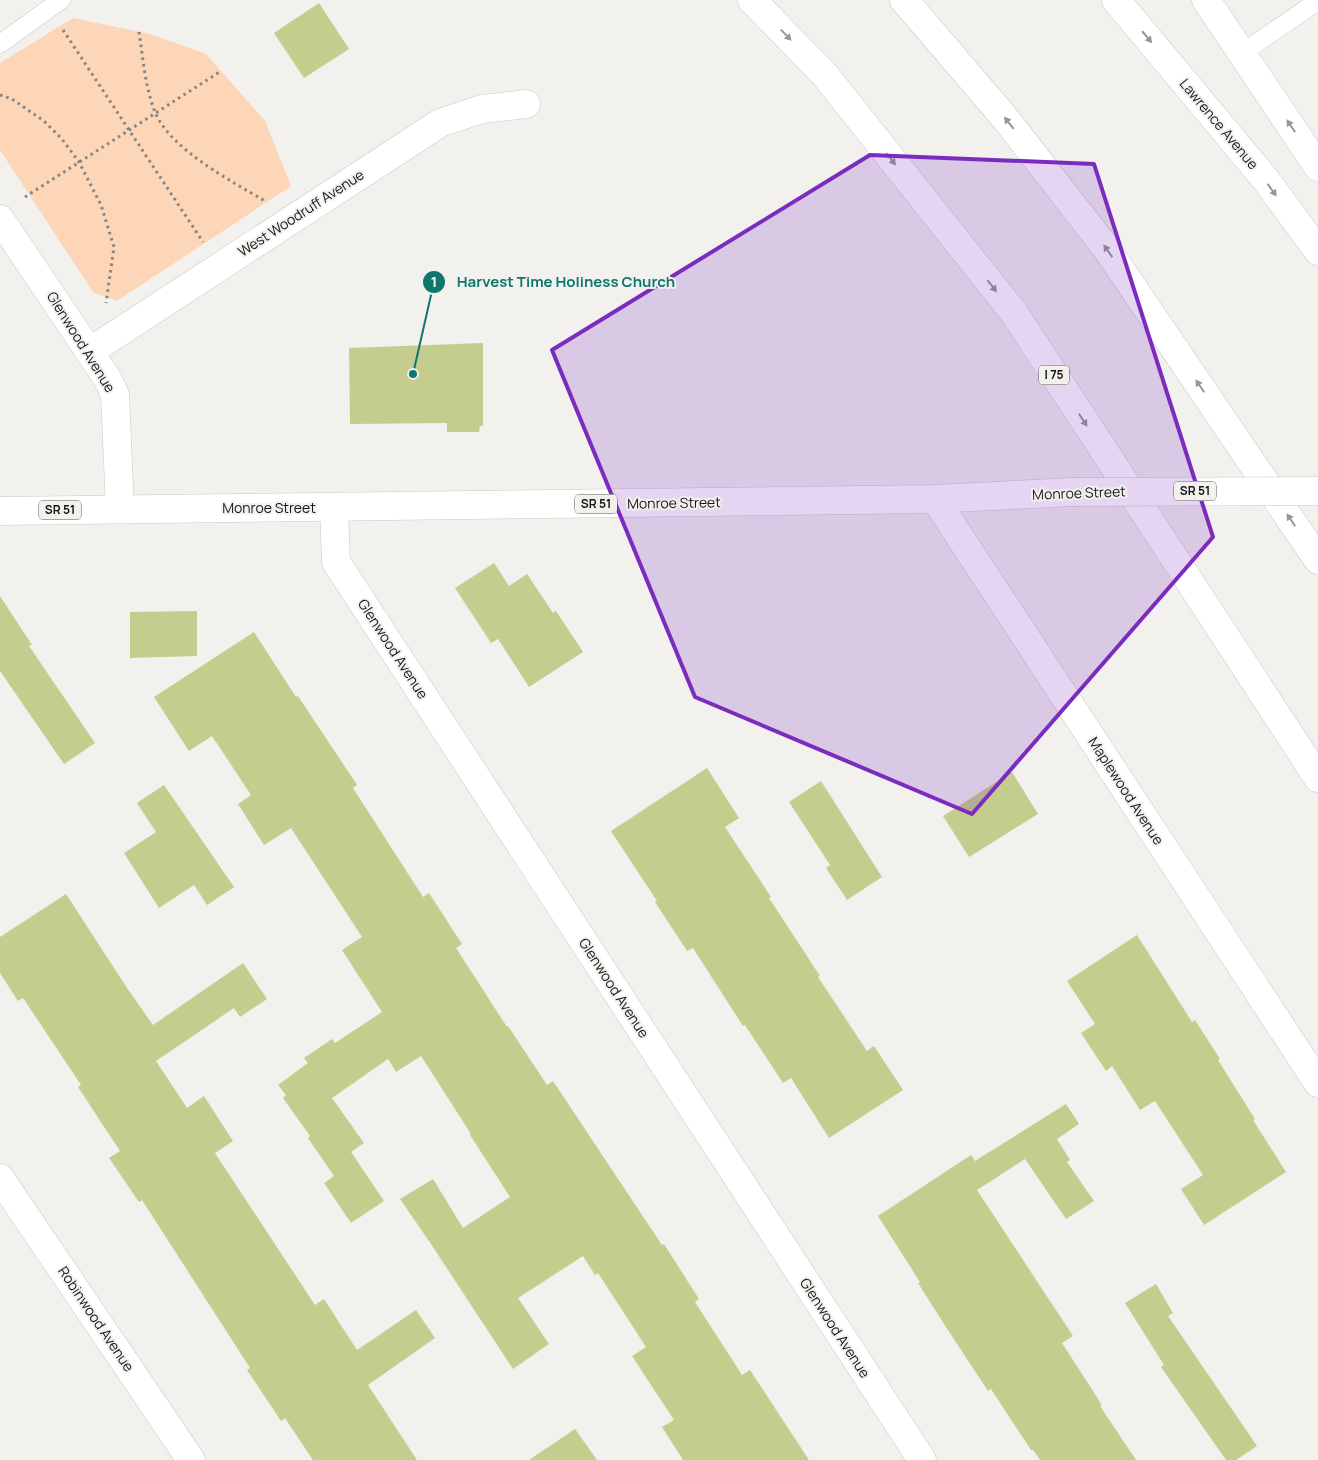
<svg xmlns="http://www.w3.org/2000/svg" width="1318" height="1460" viewBox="0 0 1318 1460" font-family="Manrope,sans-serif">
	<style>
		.green { fill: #fdd5b7 }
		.building { fill: #c4cd8e }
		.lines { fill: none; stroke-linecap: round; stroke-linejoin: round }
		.service-casing { stroke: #c8c8c5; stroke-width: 19 }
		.minor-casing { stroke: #c8c8c5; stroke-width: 29 }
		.tertiary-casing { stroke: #c8c8c5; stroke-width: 29 }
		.primary-casing { stroke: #c8c8c5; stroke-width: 29 }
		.motorway-casing { stroke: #c8c8c5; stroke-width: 29 }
		.path { stroke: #848482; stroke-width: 3; stroke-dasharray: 2.5 4; stroke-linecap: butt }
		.service { stroke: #fff; stroke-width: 18 }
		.minor { stroke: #fff; stroke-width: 28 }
		.tertiary { stroke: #fff; stroke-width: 28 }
		.primary { stroke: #fff; stroke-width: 28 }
		.motorway { stroke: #fff; stroke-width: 28 }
		.primary-bridge-casing { stroke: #c8c8c5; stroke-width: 29; stroke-linecap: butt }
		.primary-bridge { stroke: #fff; stroke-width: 28 }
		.oneway { fill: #969696 }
		.marked { fill: #7b2cbf; fill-opacity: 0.2; stroke: #7b2cbf; stroke-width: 4; stroke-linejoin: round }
		.labels { text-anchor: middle; stroke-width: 4; stroke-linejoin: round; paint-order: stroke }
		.shield { fill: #f2f1ee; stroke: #585856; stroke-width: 1 }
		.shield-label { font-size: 12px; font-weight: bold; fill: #161615 }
		.street-label { font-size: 14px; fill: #161615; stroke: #f2f1ee }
		.leader { fill: none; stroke: #0f766e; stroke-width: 2 }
		.callout-dot { fill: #0f766e; stroke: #f2f1ee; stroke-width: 2 }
		.mark-label { font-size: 15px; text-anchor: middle; font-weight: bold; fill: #fff }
		.callout-label { font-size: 15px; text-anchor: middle; font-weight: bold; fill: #0f766e; stroke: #f2f1ee; stroke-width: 4; stroke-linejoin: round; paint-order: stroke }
	</style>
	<rect width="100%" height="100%" fill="#f2f1ee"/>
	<path class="green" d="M73 18 150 34 206 54 265 121 291 186 117 301 93 292 0 150V63Z"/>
	<g class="building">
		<path d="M319 3 349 49 304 78 274 33Z"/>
		<path d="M483 343V426H480L479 432H447V423L350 424 349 348Z"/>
		<path d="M494 563 509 586 527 574 553 613 556 611 583 652 529 687 498 639 491 643 455 588Z"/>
		<path d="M0 596 32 645 29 646 95 743 64 764 0 671Z"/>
		<path d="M197 611V656L130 658V612Z"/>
		<path d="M254 632 296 697 298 696 357 785 353 788 423 897 429 893 462 944 456 948 507 1027 508 1026 547 1085 553 1081 662 1245 664 1244 699 1299 695 1302 742 1375 750 1370 809 1460H683L662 1427 674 1420 632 1356 646 1347 598 1273 595 1275 583 1256 518 1298 549 1344 513 1369 431 1244 400 1199 433 1179 463 1228 510 1197 470 1135 471 1134 421 1056 396 1072 388 1059 332 1098 364 1143 351 1152 384 1201 351 1223 324 1183 334 1176 308 1138 310 1136 283 1098 286 1095 278 1085 308 1063 304 1058 332 1039 335 1043 382 1012 342 950 362 937 291 828 264 845 238 804 251 795 212 736 189 751 154 697Z"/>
		<path d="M707 768 739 818 725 827 771 897 769 898 820 976 818 977 867 1051 874 1046 903 1090 829 1138 791 1078 783 1083 745 1025 743 1026 693 948 687 951 655 902 657 901 611 831Z"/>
		<path d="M1012 772 1038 814 969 857 943 816Z"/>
		<path d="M821 781 882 877 847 900 826 868 830 865 789 802Z"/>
		<path d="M164 785 234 887 207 905 194 885 159 908 124 853 156 832 137 803Z"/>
		<path d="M66 894 127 988 153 1025 243 963 267 999 240 1017 234 1008 156 1061 187 1108 204 1096 233 1141 215 1153 315 1305 324 1299 357 1350 416 1310 435 1338 368 1385 417 1460H313L285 1418 281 1421 247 1370 250 1368 142 1200 139 1202 109 1158 120 1151 78 1087 81 1085 23 998 18 1001 0 973V937Z"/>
		<path d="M1137 935 1192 1022 1195 1020 1220 1059 1218 1060 1255 1119 1253 1120 1286 1172 1204 1225 1181 1189 1203 1175 1155 1101 1140 1110 1112 1066 1106 1071 1081 1033 1095 1024 1067 981Z"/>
		<path d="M1066 1104 1079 1124 1057 1139 1070 1160 1067 1162 1094 1201 1066 1219 1025 1159 977 1190 1073 1336 1062 1343 1102 1405 1100 1406 1136 1460H1040L1033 1450H1031L991 1389 988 1391 944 1324 918 1283 920 1282 878 1216 971 1155 975 1161Z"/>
		<path d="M1156 1284 1173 1313 1168 1316 1257 1446 1236 1460H1226L1161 1367 1164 1365 1125 1303Z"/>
		<path d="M575 1429 597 1460H529Z"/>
	</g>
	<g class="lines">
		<g class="service-casing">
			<g id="service">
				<path d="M0 44 61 0"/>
				<path d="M1242 53 1318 1"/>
			</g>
		</g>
		<g class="minor-casing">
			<g id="minor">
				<path d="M0 219 107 378 115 395 120 509"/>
				<path d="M89 352 440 123 482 109 526 104"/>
				<path d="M935 499 1318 1083"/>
				<path d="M334 508 336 562 922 1460"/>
				<path d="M0 1178 191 1460"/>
			</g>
		</g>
		<g class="tertiary-casing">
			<g id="tertiary">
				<path d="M1116 0 1266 180 1318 251"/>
				<path d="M1206 0 1318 167"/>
			</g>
		</g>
		<g class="primary-casing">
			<path id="primary" d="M0 511 935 499 1072 492"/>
		</g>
		<g class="motorway-casing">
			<g id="motorway">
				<path d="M752 0 825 75 1014 313 1318 778"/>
				<path d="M904 0 1005 118 1106 248 1318 560"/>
			</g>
		</g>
		<g class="path">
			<path d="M63 30 203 242"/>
			<path d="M139 32C143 58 145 87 155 112 170 149 231 181 265 201"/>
			<path d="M0 95 12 99 44 121 62 139 79 162 101 205 114 247 106 303"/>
			<path d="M25 197 221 71"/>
		</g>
		<use href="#service" class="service"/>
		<use href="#minor" class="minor"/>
		<use href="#tertiary" class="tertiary"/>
		<use href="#primary" class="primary"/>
		<use href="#motorway" class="motorway"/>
		<g class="primary-bridge-casing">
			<path id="primary-bridge" d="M1072 492 1318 491"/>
		</g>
		<use href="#primary-bridge" class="primary-bridge"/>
	</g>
	<defs><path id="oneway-solid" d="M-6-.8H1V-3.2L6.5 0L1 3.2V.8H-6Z" transform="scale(1.25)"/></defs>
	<g class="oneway">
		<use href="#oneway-solid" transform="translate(786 35) rotate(46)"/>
		<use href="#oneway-solid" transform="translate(1147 37) rotate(50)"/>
		<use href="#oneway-solid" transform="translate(1009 123) rotate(-128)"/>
		<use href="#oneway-solid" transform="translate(1291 126) rotate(-124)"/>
		<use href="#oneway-solid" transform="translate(891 159) rotate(52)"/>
		<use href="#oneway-solid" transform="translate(1272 190) rotate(54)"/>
		<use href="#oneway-solid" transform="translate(1108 251) rotate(-125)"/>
		<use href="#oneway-solid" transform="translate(992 286) rotate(52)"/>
		<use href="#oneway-solid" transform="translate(1200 386) rotate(-124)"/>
		<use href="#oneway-solid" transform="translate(1083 420) rotate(57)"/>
		<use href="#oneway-solid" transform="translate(1291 520) rotate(-124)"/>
	</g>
	<path class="marked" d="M870 155 1094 164 1213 537 972 814 695 697 552 350Z"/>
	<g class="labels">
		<g class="shield">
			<rect x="1039" y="365.5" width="30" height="19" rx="4"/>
			<rect x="1174" y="481.5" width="42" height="19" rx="4"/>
			<rect x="575" y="494.5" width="42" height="19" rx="4"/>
			<rect x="39" y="500.5" width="42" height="19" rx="4"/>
		</g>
		<g class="shield-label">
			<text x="1054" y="379">I 75</text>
			<text x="1195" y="495">SR 51</text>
			<text x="596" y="508">SR 51</text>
			<text x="60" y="514">SR 51</text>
		</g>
		<g class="street-label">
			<text transform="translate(1219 124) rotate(50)" y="5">Lawrence Avenue</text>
			<text transform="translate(301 213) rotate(-33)" y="5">West Woodruff Avenue</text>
			<text transform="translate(81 342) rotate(58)" y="5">Glenwood Avenue</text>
			<text transform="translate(1079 493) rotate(-2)" y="5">Monroe Street</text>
			<text transform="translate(674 503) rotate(-1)" y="5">Monroe Street</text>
			<text x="269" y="513">Monroe Street</text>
			<text transform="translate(393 649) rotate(57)" y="5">Glenwood Avenue</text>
			<text transform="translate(1126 791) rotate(57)" y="5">Maplewood Avenue</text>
			<text transform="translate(614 988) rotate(57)" y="5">Glenwood Avenue</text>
			<text transform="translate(96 1319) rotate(56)" y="5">Robinwood Avenue</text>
			<text transform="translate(835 1328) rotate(57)" y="5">Glenwood Avenue</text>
		</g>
	</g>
	<path class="leader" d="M413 374L434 282"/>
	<g class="callout-dot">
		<circle cx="413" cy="374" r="5"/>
		<circle cx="434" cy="282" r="12"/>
	</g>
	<g class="mark-label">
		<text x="434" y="287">1</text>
	</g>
	<g class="callout-label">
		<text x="566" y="287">Harvest Time Holiness Church</text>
	</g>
</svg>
